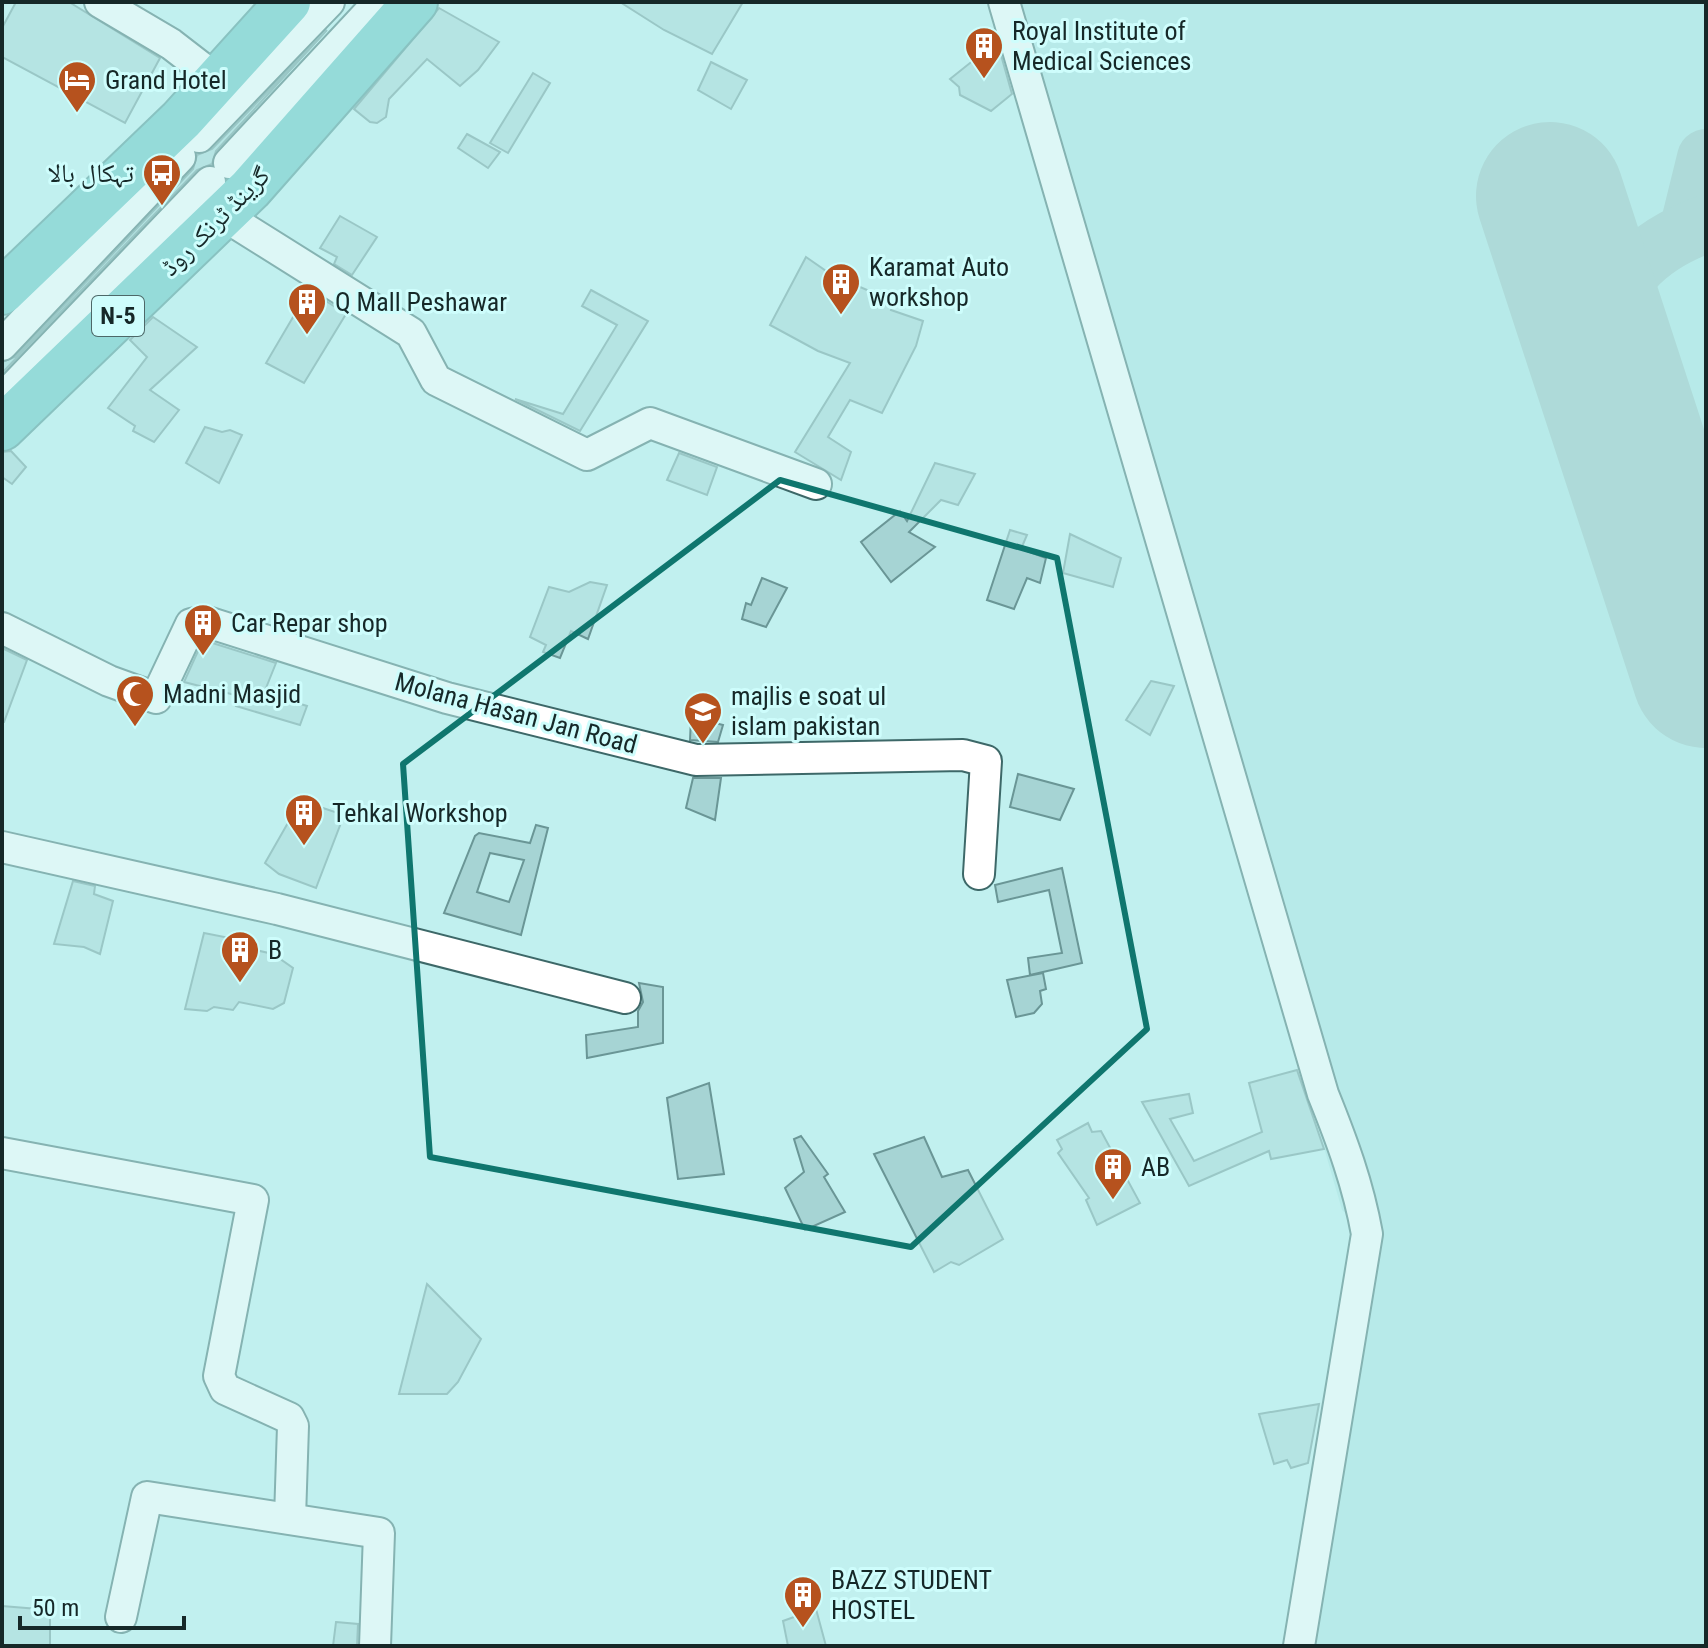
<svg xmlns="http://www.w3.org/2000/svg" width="1708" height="1648" viewBox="0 0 1708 1648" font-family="'Roboto Condensed','Noto Naskh Arabic',sans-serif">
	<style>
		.built { fill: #abe3e2 }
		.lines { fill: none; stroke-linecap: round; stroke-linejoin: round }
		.taxiway { stroke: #97bfbe; stroke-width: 58 }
		.runway { stroke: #97bfbe; stroke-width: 148 }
		.building { fill: #a6d4d4; stroke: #6a9696; stroke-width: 2; fill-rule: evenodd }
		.minor-casing { stroke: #3d6868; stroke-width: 34 }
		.highway-casing { stroke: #458b8a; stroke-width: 48 }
		.minor { stroke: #fff; stroke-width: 30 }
		.highway { stroke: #5fc0bf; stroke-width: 44 }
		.marked { fill: none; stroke: #0f766e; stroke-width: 6; stroke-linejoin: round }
		.labels { text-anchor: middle; stroke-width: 6; stroke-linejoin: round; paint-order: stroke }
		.shield { fill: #cefdfc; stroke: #4d6868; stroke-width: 2 }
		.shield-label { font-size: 24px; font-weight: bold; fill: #162828 }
		.poi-label { font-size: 26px; fill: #162828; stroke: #cefdfc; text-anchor: start }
		.street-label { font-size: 26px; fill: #162828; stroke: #cefdfc }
	</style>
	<rect width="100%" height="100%" fill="#c1f0ef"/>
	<path class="built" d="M992 2H1706V1646H1282L1355 1234 1353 1220 1342 1210Z"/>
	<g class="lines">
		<g class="taxiway">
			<path d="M1688 231 1706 158"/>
			<path d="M1600 347C1609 283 1645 246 1706 224"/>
		</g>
		<path class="runway" d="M1550 196 1706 674"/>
	</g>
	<g class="building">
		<path d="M16 2H69L160 58 125 123 2 57V28Z"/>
		<path d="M620 2H743L712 54 664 30Z"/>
		<path d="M439 8 499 42 478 70 460 86 427 59 389 99 386 117 377 123 370 122 354 109Z"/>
		<path d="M327 30 216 151 212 164 197 170 2 373V362L15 357 193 169 197 155 212 149Z"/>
		<path d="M985 51 994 60 1001 55 1012 94 991 111 960 95 959 87 950 79Z"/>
		<path d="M711 62 747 80 731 109 698 90Z"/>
		<path d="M533 73 550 83 508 153 490 143Z"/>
		<path d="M467 134 500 152 488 168 458 148Z"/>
		<path d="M340 216 377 237 352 275 334 264 337 257 320 248Z"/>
		<path d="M806 257 832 275 893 301 891 310 923 321 916 346 882 413 850 400 828 437 851 452 841 480 795 452 850 363 818 351 770 325Z"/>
		<path d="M309 290 346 314 304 383 266 363Z"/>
		<path d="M591 290 648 321 580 431 515 399 563 414 617 325 582 306Z"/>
		<path d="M153 317 197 347 150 390 179 410 154 442 133 431 135 426 108 408 147 357 130 340Z"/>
		<path d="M205 427 222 432 230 430 242 435 219 483 186 463Z"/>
		<path d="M11 451 26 467 12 484 2 477V452Z"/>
		<path d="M679 453 717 467 707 495 667 480Z"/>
		<path d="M935 463 975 474 958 505 941 500 909 532 935 547 891 582 861 542 900 511 907 521Z"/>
		<path d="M1010 530 1027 535 1021 549 1046 558 1040 583 1027 578 1014 609 987 600Z"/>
		<path d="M1070 534 1121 558 1113 587 1063 573Z"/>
		<path d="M762 578 787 588 766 627 742 619 746 603 751 605Z"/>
		<path d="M590 582 607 585 588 639 571 631 560 658 543 652 546 645 530 637 549 587 569 592Z"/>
		<path d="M203 640 276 663 264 693 307 706 300 725 236 706 239 696 184 682Z"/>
		<path d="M2 648 27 660 4 722H2Z"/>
		<path d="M1151 681 1174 686 1150 735 1126 720Z"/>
		<path d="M691 717 723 725 718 742 690 740Z"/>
		<path d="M1018 774 1074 789 1060 820 1010 807Z"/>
		<path d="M693 778H721L715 820 686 808Z"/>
		<path d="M297 807 318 816 323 808 344 815 316 888 279 874 265 863Z"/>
		<path d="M536 825 548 828 521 935 444 913 475 836 479 833 530 843ZM490 853 524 860 509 902 477 892Z"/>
		<path d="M1062 868 1082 963 1030 975 1028 958 1062 953 1049 890 998 902 995 885Z"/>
		<path d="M73 881 95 886 94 894 113 901 100 954 84 947 54 944Z"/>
		<path d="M204 933 245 941 247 948 273 954 293 968 284 1003 273 1009 239 1002 233 1010 214 1007 207 1011 185 1009Z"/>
		<path d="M1043 973 1046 989 1040 991 1042 1004 1034 1013 1016 1017 1007 980Z"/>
		<path d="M639 983 663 987V1043L587 1058 586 1035 638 1027V1011L643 1002Z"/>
		<path d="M1297 1070 1324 1149 1271 1159 1269 1151 1189 1186 1142 1102 1189 1094 1193 1113 1170 1119 1194 1161 1262 1132 1249 1083Z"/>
		<path d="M709 1083 724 1174 678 1179 667 1098Z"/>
		<path d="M1088 1123 1092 1132 1101 1131 1140 1203 1097 1225 1086 1200 1089 1198 1058 1153 1062 1149 1057 1140Z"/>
		<path d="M801 1136 828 1174 824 1177 845 1212 805 1230 785 1188 804 1172 794 1139Z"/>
		<path d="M924 1137 942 1177 968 1170 1003 1239 959 1265 951 1262 934 1272 874 1154Z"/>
		<path d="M427 1284 481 1339 458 1382 447 1394H399Z"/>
		<path d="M1319 1404 1308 1463 1291 1468 1287 1460 1274 1464 1259 1414Z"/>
		<path d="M2 1606 50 1610V1646H2Z"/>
		<path d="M816 1609 826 1646H788L783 1621Z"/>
		<path d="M336 1622 358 1624 357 1646H333Z"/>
	</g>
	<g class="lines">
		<g class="minor-casing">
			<g id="minor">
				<path d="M100 2 171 44 215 78"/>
				<path d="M1004 2 1323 1094C1342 1141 1358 1184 1367 1234L1299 1646"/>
				<path d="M199 137 329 2"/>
				<path d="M229 163 379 2"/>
				<path d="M223 215 411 333 436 380 587 455 650 423 816 484"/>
				<path d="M2 345 180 157"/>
				<path d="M2 399 210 182"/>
				<path d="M2 628 109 681 156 698 191 624 204 621 447 698 696 760 963 755 986 761 979 874"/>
				<path d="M2 847 277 909 625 998"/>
				<path d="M2 1153 253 1200 219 1376 225 1389 289 1418 293 1426 290 1518"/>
				<path d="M121 1617 147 1497 379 1533 375 1646"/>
			</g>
		</g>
		<g class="highway-casing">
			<g id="highway">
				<path d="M2 292 181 120 288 2"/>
				<path d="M2 428 250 189 415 2"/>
			</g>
		</g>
		<use href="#minor" class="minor"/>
		<use href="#highway" class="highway"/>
	</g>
	<path d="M0 0H1708V1648H0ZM780 480 1057 558 1147 1029 911 1247 430 1157 403 764Z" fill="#c1f0ef" fill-opacity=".55" fill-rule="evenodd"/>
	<path class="marked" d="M780 480 1057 558 1147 1029 911 1247 430 1157 403 764Z"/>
	<defs>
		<g id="building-pin" transform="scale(2)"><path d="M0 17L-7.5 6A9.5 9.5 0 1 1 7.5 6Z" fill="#b6521e" stroke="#cefdfc"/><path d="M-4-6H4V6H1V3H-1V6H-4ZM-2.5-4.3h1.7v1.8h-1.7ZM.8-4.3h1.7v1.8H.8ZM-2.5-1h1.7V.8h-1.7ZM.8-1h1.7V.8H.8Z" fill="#fff"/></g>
		<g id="hotel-pin" transform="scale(2)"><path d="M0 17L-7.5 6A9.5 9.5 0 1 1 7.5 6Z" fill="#b6521e" stroke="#cefdfc"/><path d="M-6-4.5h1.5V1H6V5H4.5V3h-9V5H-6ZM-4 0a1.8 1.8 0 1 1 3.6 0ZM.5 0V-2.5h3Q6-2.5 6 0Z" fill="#fff"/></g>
		<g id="bus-pin" transform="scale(2)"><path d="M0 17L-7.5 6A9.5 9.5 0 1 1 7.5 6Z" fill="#b6521e" stroke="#cefdfc"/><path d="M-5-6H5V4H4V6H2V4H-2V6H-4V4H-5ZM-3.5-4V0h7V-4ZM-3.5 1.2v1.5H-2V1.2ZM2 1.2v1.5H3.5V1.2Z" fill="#fff"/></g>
		<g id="mosque-pin" transform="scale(2)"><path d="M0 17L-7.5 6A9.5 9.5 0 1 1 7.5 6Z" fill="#b6521e" stroke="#cefdfc"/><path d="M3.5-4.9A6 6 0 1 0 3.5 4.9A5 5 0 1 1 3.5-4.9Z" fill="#fff"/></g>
		<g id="school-pin" transform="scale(2)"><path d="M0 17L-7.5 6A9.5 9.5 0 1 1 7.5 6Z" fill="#b6521e" stroke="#cefdfc"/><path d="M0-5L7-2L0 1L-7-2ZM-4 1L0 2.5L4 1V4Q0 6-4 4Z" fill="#fff"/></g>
	</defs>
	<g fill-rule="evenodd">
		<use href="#building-pin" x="984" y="46"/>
		<use href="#hotel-pin" x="77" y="80"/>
		<use href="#bus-pin" x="162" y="173"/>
		<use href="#building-pin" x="841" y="282"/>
		<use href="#building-pin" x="307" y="302"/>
		<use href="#building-pin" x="203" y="623"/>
		<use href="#mosque-pin" x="135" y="694"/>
		<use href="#school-pin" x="703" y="711"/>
		<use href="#building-pin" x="304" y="813"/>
		<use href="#building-pin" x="240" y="950"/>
		<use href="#building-pin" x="1113" y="1167"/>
		<use href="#building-pin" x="803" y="1595"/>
	</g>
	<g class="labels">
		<rect class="shield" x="92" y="296" width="52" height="40" rx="6"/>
		<g class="shield-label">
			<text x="118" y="324">N-5</text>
		</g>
		<g class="poi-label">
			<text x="1012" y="40">Royal Institute of<tspan x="1012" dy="30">Medical Sciences</tspan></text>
			<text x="105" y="89">Grand Hotel</text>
			<text x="134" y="182" text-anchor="end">تہکال بالا</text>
			<text x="869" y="276">Karamat Auto<tspan x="869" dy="30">workshop</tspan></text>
			<text x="335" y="311">Q Mall Peshawar</text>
			<text x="231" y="632">Car Repar shop</text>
			<text x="163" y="703">Madni Masjid</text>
			<text x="731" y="705">majlis e soat ul<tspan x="731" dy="30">islam pakistan</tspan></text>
			<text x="332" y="822">Tehkal Workshop</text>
			<text x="268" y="959">B</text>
			<text x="1141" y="1176">AB</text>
			<text x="831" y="1589">BAZZ STUDENT<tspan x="831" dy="30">HOSTEL</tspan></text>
		</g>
		<g class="street-label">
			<text transform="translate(215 221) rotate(-45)" y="9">گرینڈ ٹرنک روڈ</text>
			<text transform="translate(516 713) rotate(15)" y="9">Molana Hasan Jan Road</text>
		</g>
	</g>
	<rect width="1708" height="1648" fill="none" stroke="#162828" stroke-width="8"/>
	<path d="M20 1616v12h164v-12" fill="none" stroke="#162828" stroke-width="4"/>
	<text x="32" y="1616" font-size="24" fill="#162828" stroke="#cefdfc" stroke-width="6" paint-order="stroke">50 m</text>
</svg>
